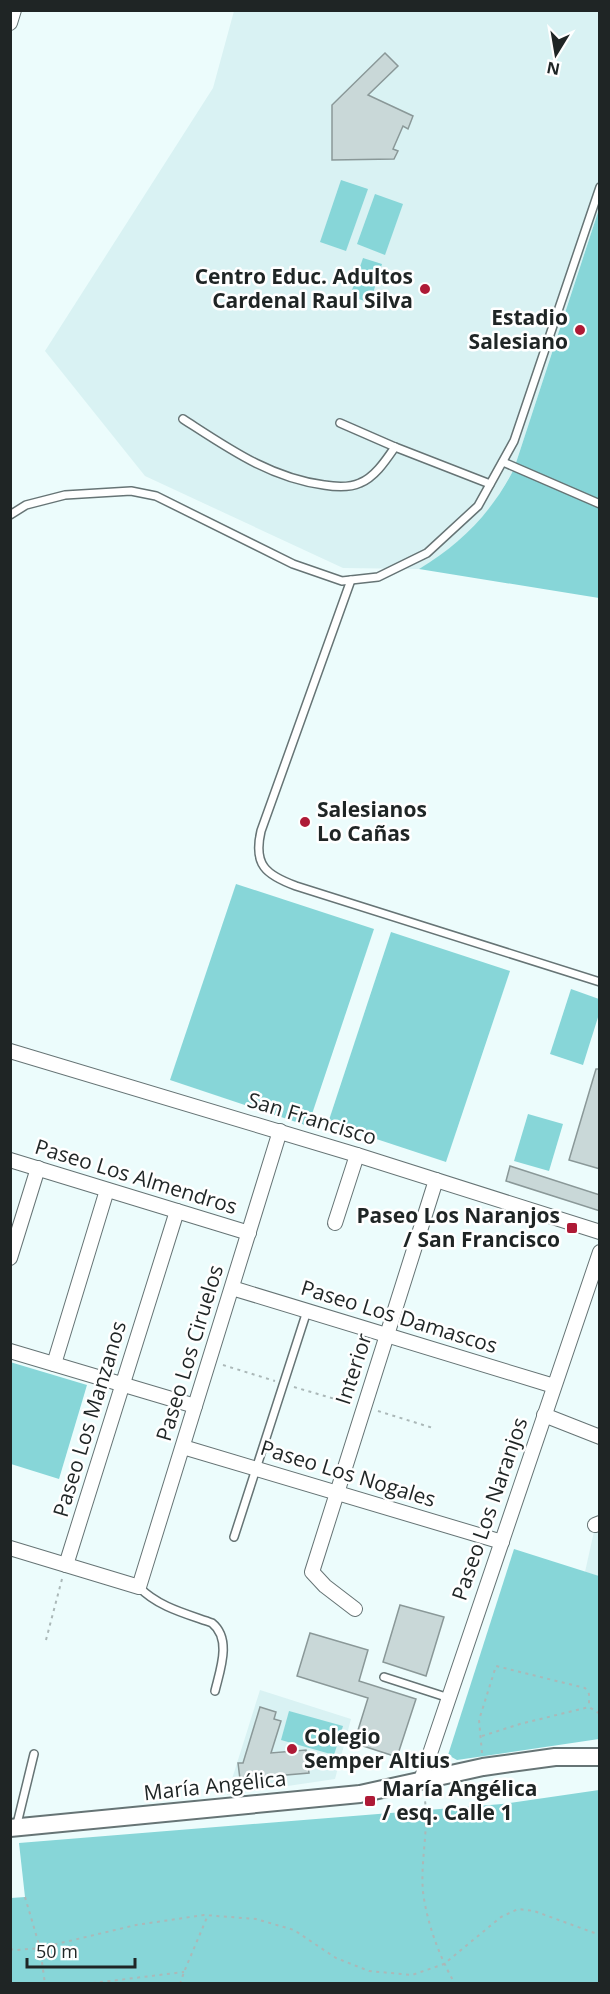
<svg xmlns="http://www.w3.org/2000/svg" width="610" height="1994" viewBox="0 0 610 1994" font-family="'Open Sans',sans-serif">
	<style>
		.built { fill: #d9f2f3 }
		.green { fill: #87d6d8 }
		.building { fill: #c9d8d8; stroke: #8a9898; stroke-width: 1.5 }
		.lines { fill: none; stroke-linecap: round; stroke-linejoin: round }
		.service-casing { stroke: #667475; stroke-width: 10 }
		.minor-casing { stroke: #667475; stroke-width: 16 }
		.tertiary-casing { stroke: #667475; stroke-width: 20 }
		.path { stroke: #abb8b8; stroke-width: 2; stroke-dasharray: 3 4.5; stroke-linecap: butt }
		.service { stroke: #fff; stroke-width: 7 }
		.minor { stroke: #fff; stroke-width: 14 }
		.tertiary { stroke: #fff; stroke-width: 16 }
		.poi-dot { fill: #ae1a36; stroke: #fff; stroke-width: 2 }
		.labels { text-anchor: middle; stroke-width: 5; stroke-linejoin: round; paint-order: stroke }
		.poi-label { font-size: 21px; font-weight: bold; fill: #1f2525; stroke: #fff; text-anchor: end }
		.street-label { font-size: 21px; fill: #1f2525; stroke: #fff }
	</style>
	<rect width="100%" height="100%" fill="#ecfcfc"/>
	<g class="built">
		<path d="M234 11H599V209L514 469 495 502 470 531 438 558 419 569 343 568 145 476 45 351 213 88Z"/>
		<path d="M599 1509V1576L585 1572Z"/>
		<path d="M260 1690 351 1719 335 1779 227 1795Z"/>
	</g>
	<g class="green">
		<path d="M341 180 368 189 346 251 320 242Z"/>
		<path d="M375 194 403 204 385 255 357 244Z"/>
		<path d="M599 209V598L419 569C461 544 492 512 514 469Z"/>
		<path d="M363 258 382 264 370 303 350 296Z"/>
		<path d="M236 884 374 929 308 1126 170 1080Z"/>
		<path d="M391 932 510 971 446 1162 328 1123Z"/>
		<path d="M571 989 599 999V1014L583 1065 550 1054Z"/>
		<path d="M528 1114 563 1124 549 1171 514 1161Z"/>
		<path d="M10 1362 87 1385 59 1479 11 1464Z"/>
		<path d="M514 1549 599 1576V1739L457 1760 448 1755Z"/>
		<path d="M289 1711 343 1726 334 1755 281 1740Z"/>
		<path d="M599 1790V1983H11V1898L25 1897 19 1843 502 1804Z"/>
	</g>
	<g class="building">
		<path d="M385 53 398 66 368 95 413 116 408 129 403 126 393 149 398 151 394 159 332 160V105Z"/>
		<path d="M596 1069H600V1169L569 1160Z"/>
		<path d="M510 1166 600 1195V1211L506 1181Z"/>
		<path d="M400 1605 444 1617 426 1676 383 1662Z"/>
		<path d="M310 1633 368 1650 359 1681 416 1699 397 1757 354 1743 368 1698 297 1676Z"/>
		<path d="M260 1707 276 1712 274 1719 281 1721 271 1753 306 1750 309 1773 240 1779 238 1763H243Z"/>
	</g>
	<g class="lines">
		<g class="service-casing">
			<g id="service">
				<path d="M183 419C228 448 270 478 324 485 336 487 349 488 360 483 375 477 386 460 395 447"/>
				<path d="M340 423 395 447 490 484"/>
				<path d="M503 462 600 504"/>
				<path d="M10 515 26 505 65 495 131 491 156 496 293 564 342 581 378 577 427 553 478 506 514 441 600 187"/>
				<path d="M351 580 261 831C253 865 266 875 296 886L600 982"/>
				<path d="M234 1537 307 1311"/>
				<path d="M139 1587C158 1607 187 1614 212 1623 232 1639 220 1670 215 1691"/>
				<path d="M384 1677 449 1698"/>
				<path d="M16 1828 34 1754"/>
			</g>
		</g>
		<g class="minor-casing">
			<g id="minor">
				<path d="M10 23 14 10"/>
				<path d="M10 1051 357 1155 600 1232"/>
				<path d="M10 1160 249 1233"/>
				<path d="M335 1223 357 1155"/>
				<path d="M10 1258 38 1168"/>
				<path d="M232 1288 554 1386"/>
				<path d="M10 1351 195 1406"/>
				<path d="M54 1364 107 1190"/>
				<path d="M544 1415 600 1437"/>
				<path d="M183 1447 502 1542"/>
				<path d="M595 1525 600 1523"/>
				<path d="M10 1548 139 1587 280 1131"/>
				<path d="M66 1565 177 1211"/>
				<path d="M355 1609 325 1586 312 1572 436 1180"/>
				<path d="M421 1780 600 1252"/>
			</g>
		</g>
		<g class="tertiary-casing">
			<path id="tertiary" d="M10 1828 360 1794 483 1767 555 1757H600"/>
		</g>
		<g class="path">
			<path d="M223 1365 275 1381"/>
			<path d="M294 1387 352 1404"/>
			<path d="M378 1411 433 1428"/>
			<path d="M46 1640 62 1579"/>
			<path d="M482 1736 520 1724 589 1707 600 1714"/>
			<path d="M482 1753 479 1720 496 1666 585 1688 589 1694V1707"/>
			<path d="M424 1794C430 1827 420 1859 423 1892 427 1923 439 1956 455 1984"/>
			<path d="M25 1897 40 1948 45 1984"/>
			<path d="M10 1949 17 1950 40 1948 136 1925 204 1915 256 1919 294 1930 336 1958 369 1971 412 1975 444 1964 501 1917 518 1909 534 1911 600 1935"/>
			<path d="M85 1984 184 1972"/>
			<path d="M180 1984 184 1972 208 1915"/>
		</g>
		<use href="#service" class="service"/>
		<use href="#minor" class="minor"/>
		<use href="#tertiary" class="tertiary"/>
	</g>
	<g class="poi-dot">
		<circle cx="425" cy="289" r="6"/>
		<circle cx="580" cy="330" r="6"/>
		<circle cx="305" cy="822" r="6"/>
		<rect x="566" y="1222" width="12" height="12" rx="3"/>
		<circle cx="292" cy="1749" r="6"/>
		<rect x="364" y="1795" width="12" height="12" rx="3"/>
	</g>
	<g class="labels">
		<g class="poi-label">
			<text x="413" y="284">Centro Educ. Adultos<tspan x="413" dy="24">Cardenal Raul Silva</tspan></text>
			<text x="568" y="325">Estadio<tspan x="568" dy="24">Salesiano</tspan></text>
			<text x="317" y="817" text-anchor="start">Salesianos<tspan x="317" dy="24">Lo Cañas</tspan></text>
			<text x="560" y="1223">Paseo Los Naranjos<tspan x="560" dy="24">/ San Francisco</tspan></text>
			<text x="304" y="1744" text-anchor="start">Colegio<tspan x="304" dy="24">Semper Altius</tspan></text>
			<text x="382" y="1796" text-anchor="start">María Angélica<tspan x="382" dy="24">/ esq. Calle 1</tspan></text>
		</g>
		<g class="street-label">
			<text transform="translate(312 1119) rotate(17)" y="7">San Francisco</text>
			<text transform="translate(136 1177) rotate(17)" y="7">Paseo Los Almendros</text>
			<text transform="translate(399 1317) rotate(17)" y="7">Paseo Los Damascos</text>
			<text transform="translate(190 1353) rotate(-73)" y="7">Paseo Los Ciruelos</text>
			<text transform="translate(354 1369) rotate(-72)" y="7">Interior</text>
			<text transform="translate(90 1419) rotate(-73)" y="7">Paseo Los Manzanos</text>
			<text transform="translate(348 1474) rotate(17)" y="7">Paseo Los Nogales</text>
			<text transform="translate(490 1509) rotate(-71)" y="7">Paseo Los Naranjos</text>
			<text transform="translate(215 1786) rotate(-6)" y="7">María Angélica</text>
		</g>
	</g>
	<rect width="610" height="1994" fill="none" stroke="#1f2525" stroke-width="24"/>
	<g transform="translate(556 54) rotate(191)" stroke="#ffffff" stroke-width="4.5" paint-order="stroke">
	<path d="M0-4.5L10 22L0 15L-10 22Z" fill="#1f2525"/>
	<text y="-9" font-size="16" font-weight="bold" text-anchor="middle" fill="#1f2525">N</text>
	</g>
	<path d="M27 1958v9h108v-9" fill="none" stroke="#1f2525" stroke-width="3"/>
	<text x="36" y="1958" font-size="18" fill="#1f2525" stroke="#ffffff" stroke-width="4.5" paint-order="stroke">50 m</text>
</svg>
